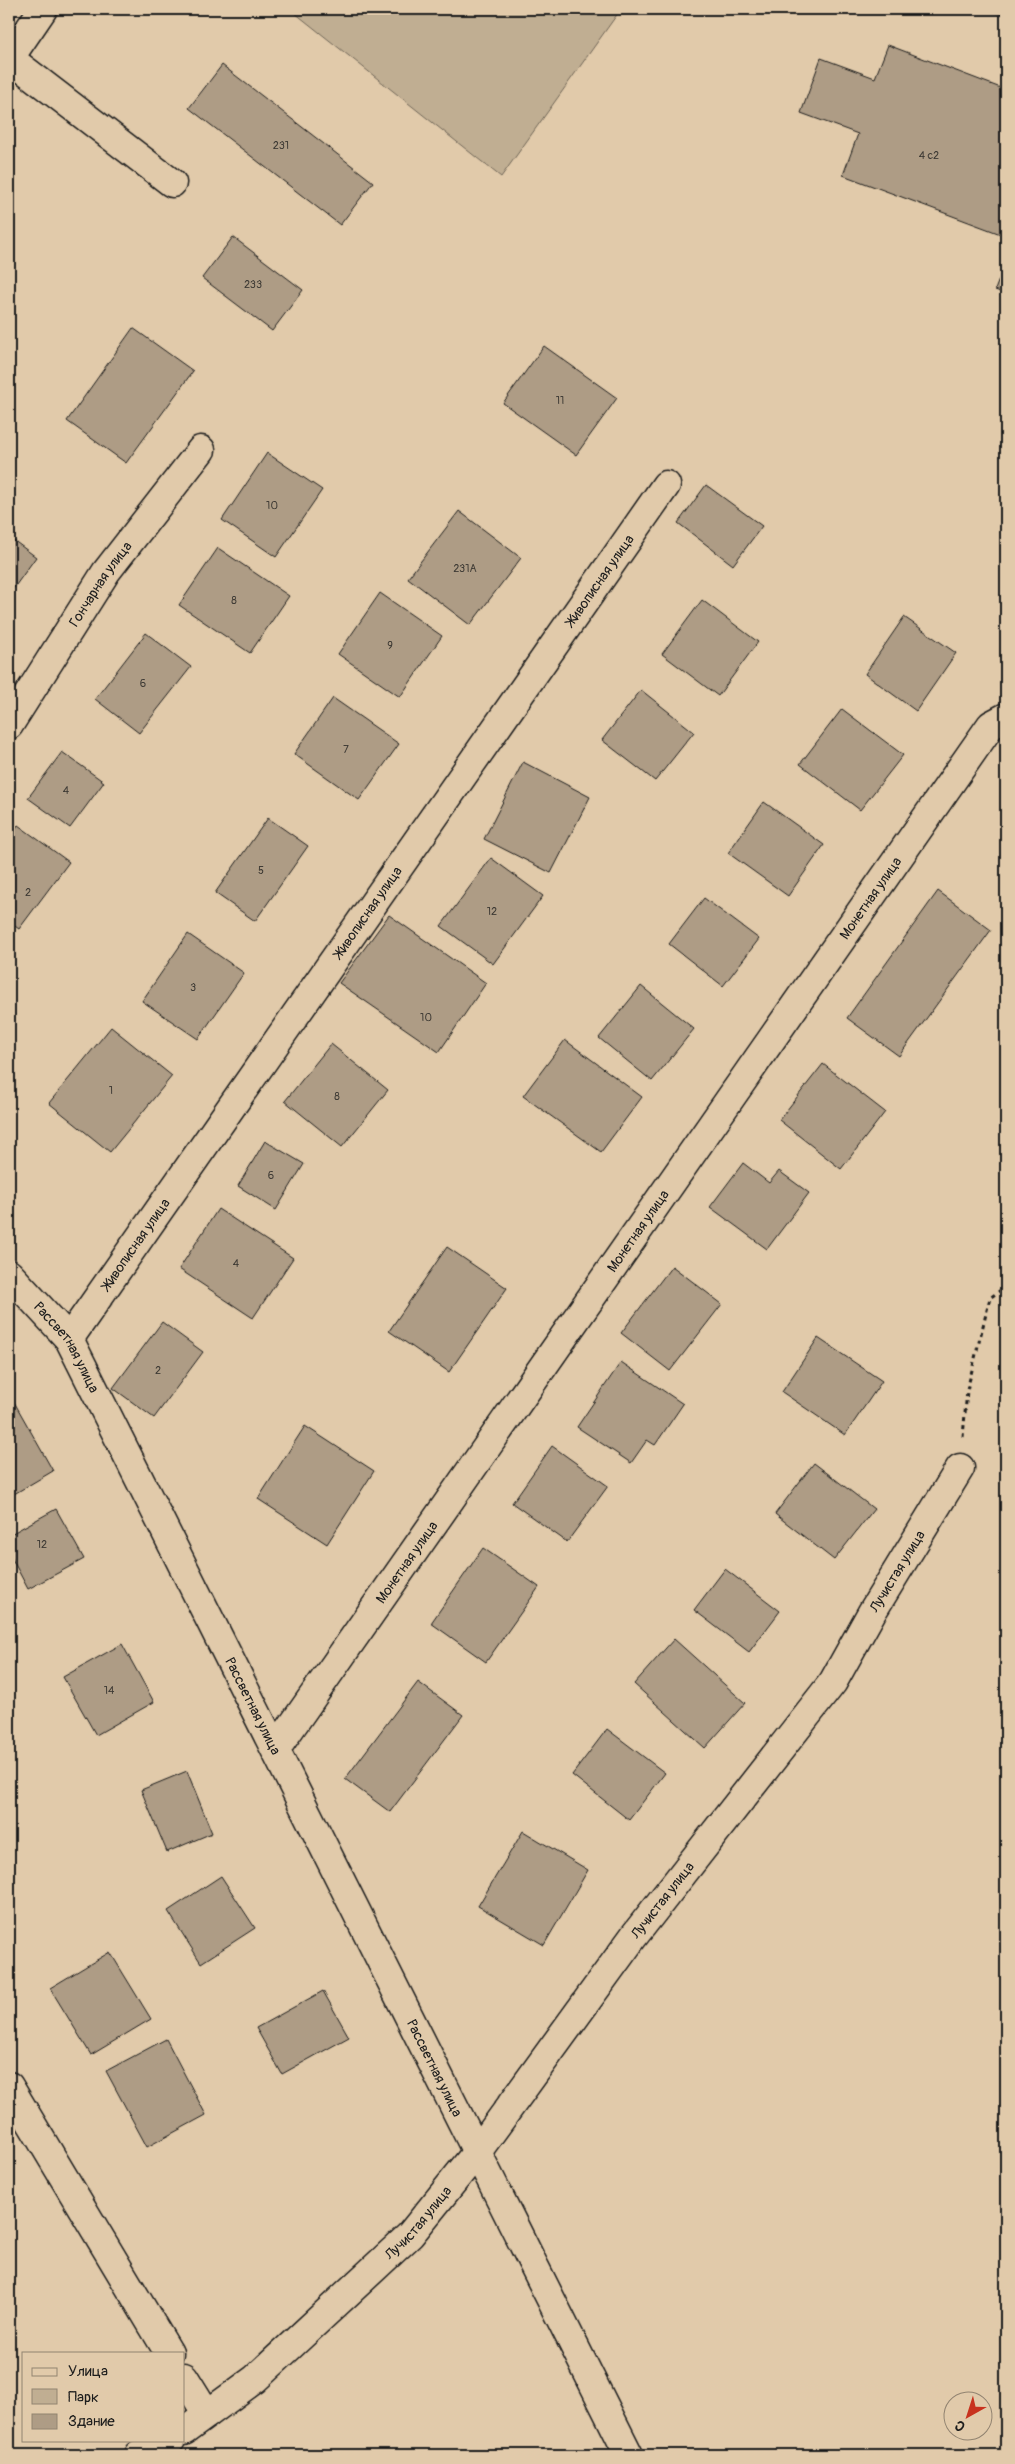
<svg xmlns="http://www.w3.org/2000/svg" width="1015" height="2464" viewBox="0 0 1015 2464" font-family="Pangolin,sans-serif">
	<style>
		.green { fill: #c0ae92; stroke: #6e6557 }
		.building { fill: #ae9c85; stroke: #1c1c1c }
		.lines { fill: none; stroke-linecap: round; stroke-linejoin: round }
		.minor-casing { stroke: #1c1c1c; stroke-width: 31 }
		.major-casing { stroke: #1c1c1c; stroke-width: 31 }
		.path { stroke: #1c1c1c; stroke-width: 3; stroke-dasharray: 4 4; stroke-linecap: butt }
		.minor { stroke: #e1caaa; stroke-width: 28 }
		.major { stroke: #e1caaa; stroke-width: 28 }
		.labels { text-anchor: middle; stroke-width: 4.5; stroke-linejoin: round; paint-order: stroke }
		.number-label { font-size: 11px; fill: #403c36 }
		.street-label { font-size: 14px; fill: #1c1c1c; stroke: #e1caaa }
	</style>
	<rect width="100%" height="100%" fill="#e1caaa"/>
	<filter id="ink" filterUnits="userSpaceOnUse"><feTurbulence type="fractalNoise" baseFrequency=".02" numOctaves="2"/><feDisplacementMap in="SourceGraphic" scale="10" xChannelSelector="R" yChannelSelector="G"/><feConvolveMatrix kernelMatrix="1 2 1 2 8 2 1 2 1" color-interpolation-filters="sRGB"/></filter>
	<g filter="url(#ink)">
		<path class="green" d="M290 9H621L501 177Z"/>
		<g class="building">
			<path d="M1006 9V16L987 10V9Z"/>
			<path d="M888 45 1006 90V236L843 175 858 134 801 113 821 58 875 78Z"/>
			<path d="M222 65 373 182 340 225 189 108Z"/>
			<path d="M233 237 303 290 272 331 202 278Z"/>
			<path d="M1006 261V294L995 290Z"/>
			<path d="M133 328 193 371 126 463 67 421Z"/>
			<path d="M544 346 617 398 576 455 503 403Z"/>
			<path d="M267 453 322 490 276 557 222 520Z"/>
			<path d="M706 485 762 526 733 565 678 523Z"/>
			<path d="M459 511 521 558 470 625 408 578Z"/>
			<path d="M9 537 36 557 11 592 9 591Z"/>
			<path d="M218 548 289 596 250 653 179 605Z"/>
			<path d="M380 593 442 636 400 697 338 654Z"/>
			<path d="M702 600 758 642 718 696 662 654Z"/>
			<path d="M904 617 956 653 916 711 865 674Z"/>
			<path d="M146 633 191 667 139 733 95 699Z"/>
			<path d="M641 690 694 732 655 781 602 740Z"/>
			<path d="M333 698 399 744 359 800 294 754Z"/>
			<path d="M842 709 903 755 860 810 800 764Z"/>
			<path d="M62 752 104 782 70 828 28 798Z"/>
			<path d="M523 762 590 797 551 873 484 839Z"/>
			<path d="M764 802 824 845 788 896 728 853Z"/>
			<path d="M268 818 308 846 255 921 215 893Z"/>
			<path d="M18 825 69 862 19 929 9 922V837Z"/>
			<path d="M491 858 543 896 493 964 441 926Z"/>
			<path d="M938 891 991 930 899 1056 847 1018Z"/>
			<path d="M704 898 759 939 723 986 669 944Z"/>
			<path d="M389 915 486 983 439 1052 339 983Z"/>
			<path d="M188 934 244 973 198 1039 142 1001Z"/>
			<path d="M641 986 694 1029 652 1081 599 1038Z"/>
			<path d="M111 1027 172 1076 110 1152 49 1103Z"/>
			<path d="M565 1040 642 1097 601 1152 523 1096Z"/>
			<path d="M331 1044 388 1090 342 1147 285 1101Z"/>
			<path d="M823 1064 885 1112 841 1169 779 1120Z"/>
			<path d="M265 1141 304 1164 276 1210 238 1186Z"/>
			<path d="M743 1163 769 1183 779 1171 809 1193 767 1249 710 1207Z"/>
			<path d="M218 1209 293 1258 253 1318 179 1269Z"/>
			<path d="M447 1247 507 1288 449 1372 389 1331Z"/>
			<path d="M672 1266 722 1304 670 1371 621 1333Z"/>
			<path d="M162 1322 203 1352 154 1418 113 1388Z"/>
			<path d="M818 1338 882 1381 845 1435 782 1392Z"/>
			<path d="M621 1362 683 1404 655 1445 647 1440 631 1463 577 1427Z"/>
			<path d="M9 1393 53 1471 9 1497Z"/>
			<path d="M305 1426 374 1471 327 1544 258 1499Z"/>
			<path d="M552 1446 608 1486 567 1542 512 1503Z"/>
			<path d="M814 1463 874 1509 834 1560 775 1514Z"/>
			<path d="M56 1509 84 1559 28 1589 9 1553V1535Z"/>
			<path d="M483 1548 539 1587 486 1662 431 1623Z"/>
			<path d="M725 1569 780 1611 749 1652 694 1610Z"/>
			<path d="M674 1639 745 1703 705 1748 634 1684Z"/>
			<path d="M122 1644 154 1702 96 1735 63 1677Z"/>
			<path d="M418 1682 463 1715 390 1812 345 1779Z"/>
			<path d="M607 1729 665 1773 629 1820 572 1775Z"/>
			<path d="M187 1771 212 1833 167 1852 141 1790Z"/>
			<path d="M523 1831 588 1870 544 1945 478 1906Z"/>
			<path d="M221 1876 255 1928 201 1963 168 1911Z"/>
			<path d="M110 1952 151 2019 91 2055 50 1988Z"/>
			<path d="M323 1991 349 2037 282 2074 256 2028Z"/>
			<path d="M166 2039 206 2115 147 2147 106 2071Z"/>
			<path d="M9 2433 16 2451 9 2454Z"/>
		</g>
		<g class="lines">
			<g class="minor-casing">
				<g id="minor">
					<path d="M9 58 172 183"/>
					<path id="s1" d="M9 725 106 572 201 450"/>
					<path id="s2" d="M9 1274 69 1339 629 2455"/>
					<path id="s3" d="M69 1339 666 485"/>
					<path id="s4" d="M276 1749 991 725 1006 717"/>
					<path d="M9 2086 169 2353"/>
					<path d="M184 2377 207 2414"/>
					<path id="s5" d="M184 2431 255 2379 410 2235 477 2152 634 1936 833 1682 872 1612 960 1468"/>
					<path d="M139 2455 171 2440"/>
				</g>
			</g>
			<g class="major-casing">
				<path id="major" d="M9 59 43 9"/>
			</g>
			<path class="path" d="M963 1437 967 1390 990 1298 1006 1286"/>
			<use href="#minor" class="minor"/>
			<use href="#major" class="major"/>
		</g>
	</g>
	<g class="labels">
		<g class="number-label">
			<text x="281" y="149">231</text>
			<text x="929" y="159">4 с2</text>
			<text x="253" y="288">233</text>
			<text x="560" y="404">11</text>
			<text x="272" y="509">10</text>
			<text x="465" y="572">231А</text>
			<text x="234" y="604">8</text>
			<text x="390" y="649">9</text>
			<text x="143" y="687">6</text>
			<text x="346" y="753">7</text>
			<text x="66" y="794">4</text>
			<text x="261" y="874">5</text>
			<text x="28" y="896">2</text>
			<text x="492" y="915">12</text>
			<text x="193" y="991">3</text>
			<text x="426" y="1021">10</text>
			<text x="111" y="1094">1</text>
			<text x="337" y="1100">8</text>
			<text x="271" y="1179">6</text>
			<text x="236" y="1267">4</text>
			<text x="158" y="1374">2</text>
			<text x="42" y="1548">12</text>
			<text x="109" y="1694">14</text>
		</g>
		<g class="street-label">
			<text dy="5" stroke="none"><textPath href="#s3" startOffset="926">Живописная улица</textPath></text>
			<text dy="5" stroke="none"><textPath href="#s1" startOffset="168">Гончарная улица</textPath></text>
			<text dy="5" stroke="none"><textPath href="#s4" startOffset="1038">Монетная улица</textPath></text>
			<text dy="5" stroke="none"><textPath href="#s3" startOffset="521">Живописная улица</textPath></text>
			<text dy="5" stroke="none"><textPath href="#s4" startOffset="632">Монетная улица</textPath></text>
			<text dy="5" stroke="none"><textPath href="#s3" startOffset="116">Живописная улица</textPath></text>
			<text dy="5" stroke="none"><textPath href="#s2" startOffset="94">Рассветная улица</textPath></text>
			<text dy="5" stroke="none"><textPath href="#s4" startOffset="228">Монетная улица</textPath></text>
			<text dy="5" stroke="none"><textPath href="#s5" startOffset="1124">Лучистая улица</textPath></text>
			<text dy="5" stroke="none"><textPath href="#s2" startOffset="499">Рассветная улица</textPath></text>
			<text dy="5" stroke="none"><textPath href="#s5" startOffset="719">Лучистая улица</textPath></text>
			<text dy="5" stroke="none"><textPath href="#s2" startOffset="904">Рассветная улица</textPath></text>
			<text dy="5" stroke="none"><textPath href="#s5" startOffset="314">Лучистая улица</textPath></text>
		</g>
	</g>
	<rect width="1015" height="2464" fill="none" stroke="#e1caaa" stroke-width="30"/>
	<rect x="15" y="15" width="985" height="2434" fill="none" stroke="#1c1c1c" stroke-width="2" filter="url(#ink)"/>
	<rect x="22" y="2352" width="162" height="90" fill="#e1caaa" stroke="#928471"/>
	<rect x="32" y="2368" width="25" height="8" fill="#e1caaa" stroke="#928471"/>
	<text x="68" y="2376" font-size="15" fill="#1c1c1c">Улица</text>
	<rect x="32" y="2389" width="25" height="15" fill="#c0ae92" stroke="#928471"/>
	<text x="68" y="2402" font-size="15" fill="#1c1c1c">Парк</text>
	<rect x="32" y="2414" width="25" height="15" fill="#ae9c85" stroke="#928471"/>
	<text x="68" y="2426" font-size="15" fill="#1c1c1c">Здание</text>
	<g transform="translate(968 2416) rotate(219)"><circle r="24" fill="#e1caaa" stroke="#928471"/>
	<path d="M0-4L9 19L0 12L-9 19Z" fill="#c8321e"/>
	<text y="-8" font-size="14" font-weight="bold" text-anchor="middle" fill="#1c1c1c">С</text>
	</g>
</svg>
